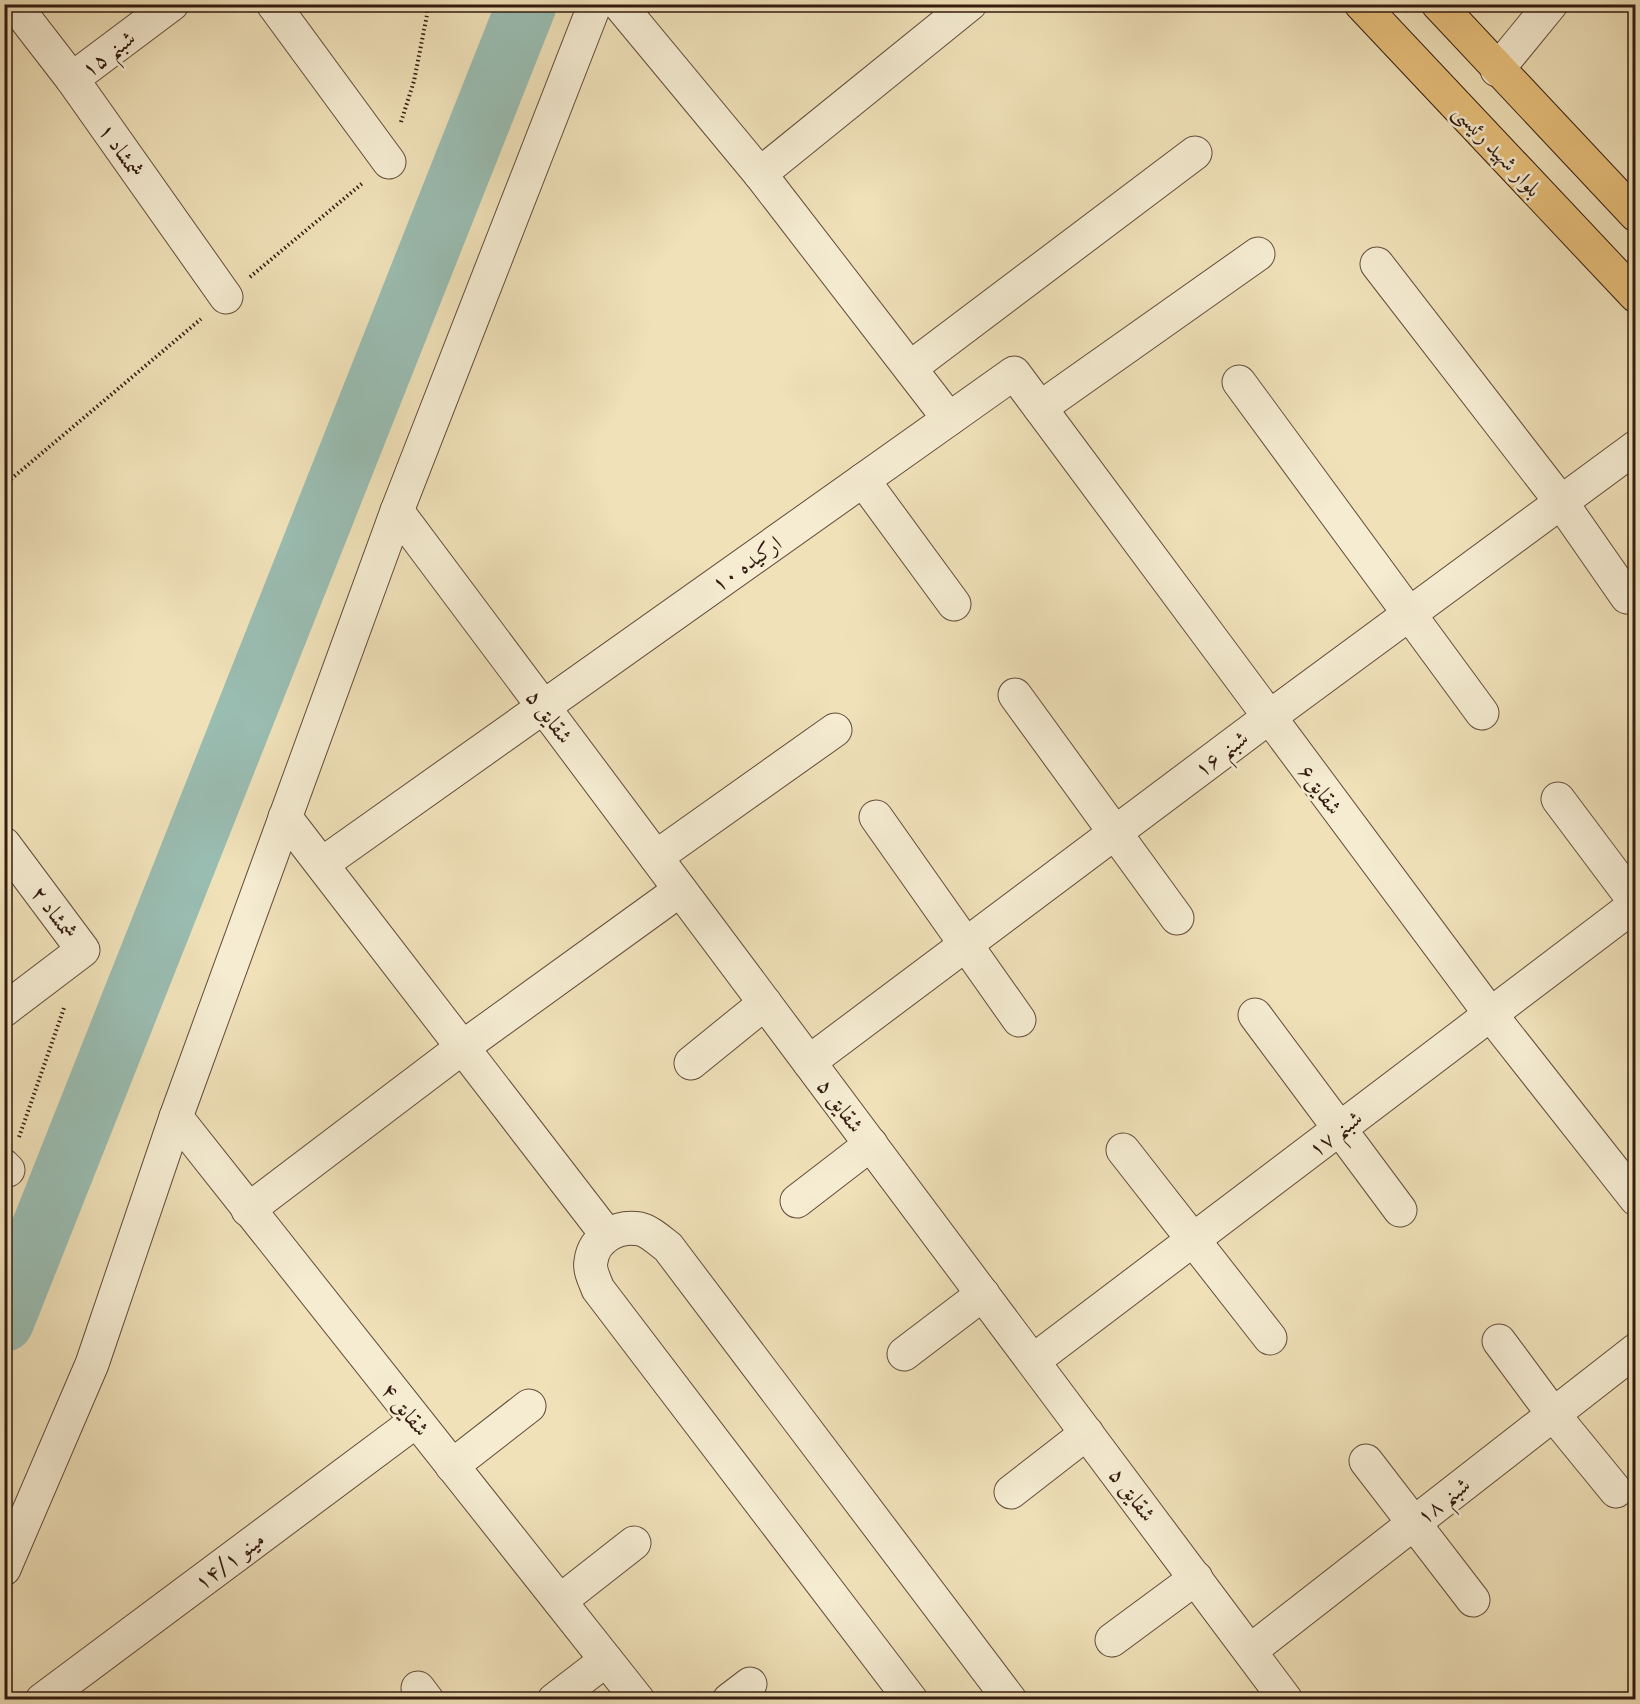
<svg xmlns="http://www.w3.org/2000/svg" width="1640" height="1704" viewBox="0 0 1640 1704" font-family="'Gentium Book Plus',Amiri,serif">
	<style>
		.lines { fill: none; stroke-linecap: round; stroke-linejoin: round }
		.river { stroke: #9abdb2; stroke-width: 60 }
		.minor-casing { stroke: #624c3a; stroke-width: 35 }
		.major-casing { stroke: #331b10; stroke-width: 35 }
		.path { stroke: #331b10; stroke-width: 4; stroke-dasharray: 1.5 3; stroke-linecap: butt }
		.minor { stroke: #f5ecd2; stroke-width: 33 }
		.major { stroke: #e8c07c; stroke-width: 33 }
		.labels { text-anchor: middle; stroke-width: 5; stroke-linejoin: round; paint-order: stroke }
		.street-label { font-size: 22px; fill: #331b10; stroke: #f5ecd2 }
	</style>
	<rect width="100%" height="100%" fill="#f0e1b9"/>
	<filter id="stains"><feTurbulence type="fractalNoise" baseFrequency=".00333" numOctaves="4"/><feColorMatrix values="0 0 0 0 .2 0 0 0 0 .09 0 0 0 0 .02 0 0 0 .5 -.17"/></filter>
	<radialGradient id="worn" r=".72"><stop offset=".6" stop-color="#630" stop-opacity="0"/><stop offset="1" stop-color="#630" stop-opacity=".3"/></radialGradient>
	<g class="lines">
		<path class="river" d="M4 1322 527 4"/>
		<g class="minor-casing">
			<g id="minor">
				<path d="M14 4 72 79 226 297"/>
				<path d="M273 4 389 162"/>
				<path d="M619 4 760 174 949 419"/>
				<path d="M1497 70 1551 4"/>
				<path d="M72 79 172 4"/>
				<path d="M760 174 970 4"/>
				<path d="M1377 264 1561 502 1627 597"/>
				<path d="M910 368 1195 153"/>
				<path d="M1239 382 1482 713"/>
				<path d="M1040 408 1258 254"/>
				<path d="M863 480 954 604"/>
				<path d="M397 511 1286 1700"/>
				<path d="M1015 695 1177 918"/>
				<path d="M1558 799 1636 903"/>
				<path d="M285 817 607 1235"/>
				<path d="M876 817 1019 1020"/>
				<path d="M4 844 83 950 4 1010"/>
				<path d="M656 857 835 730"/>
				<path d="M322 864 1014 373 1491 1015 1636 1199"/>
				<path d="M1255 1015 1400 1210"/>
				<path d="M809 1062 1268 718 1636 447"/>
				<path d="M691 1063 765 1003"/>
				<path d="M176 1117 638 1700"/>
				<path d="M1123 1150 1270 1338"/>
				<path d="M4 1166 8 1170"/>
				<path d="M797 1201 871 1144"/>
				<path d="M248 1210 463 1047 680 890"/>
				<path d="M1499 1341 1553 1414 1616 1491"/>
				<path d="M904 1354 983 1294"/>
				<path d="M1033 1361 1636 904"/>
				<path d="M1366 1461 1473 1600"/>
				<path d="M452 1466 529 1406"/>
				<path d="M1011 1492 1087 1433"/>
				<path d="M4 1569 92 1364 176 1117 397 511 595 4"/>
				<path d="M560 1601 634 1543"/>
				<path d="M1112 1640 1196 1578"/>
				<path d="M1250 1651 1636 1350"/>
				<path d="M418 1688 427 1700"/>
				<path d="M42 1700 416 1421"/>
				<path d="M554 1700 606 1660"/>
				<path d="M729 1700 750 1684"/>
				<path d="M911 1700 598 1289C595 1281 589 1270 591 1261 594 1238 618 1225 640 1229 649 1231 660 1241 668 1247L1010 1700"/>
			</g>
		</g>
		<g class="major-casing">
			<g id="major">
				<path d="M1361 4 1636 296"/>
				<path d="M1438 4 1636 215"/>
			</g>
		</g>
		<g class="path">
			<path d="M401 122 414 81 427 15V4"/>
			<path d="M250 277 364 182"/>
			<path d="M4 485 201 319"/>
			<path d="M19 1137 64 1008"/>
		</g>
		<use href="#minor" class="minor"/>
		<use href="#major" class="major"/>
	</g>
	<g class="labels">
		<g class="street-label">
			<text transform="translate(108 53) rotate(-37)" y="8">شبنم ۱۵</text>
			<text transform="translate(122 150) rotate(55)" y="8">شمشاد ۱</text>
			<text transform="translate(1498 150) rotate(47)" y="8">بلوار شهید رئیسی</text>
			<text transform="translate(746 563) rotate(-35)" y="8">ارکیده ۱۰</text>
			<text transform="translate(550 716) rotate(53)" y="8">شقایق ۵</text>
			<text transform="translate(1221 753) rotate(-37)" y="8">شبنم ۱۶</text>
			<text transform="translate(1321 789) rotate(53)" y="8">شقایق۶</text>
			<text transform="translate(55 912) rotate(53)" y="8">شمشاد ۲</text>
			<text transform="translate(841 1105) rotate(53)" y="8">شقایق ۵</text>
			<text transform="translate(1335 1133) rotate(-37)" y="8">شبنم ۱۷</text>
			<text transform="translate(406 1409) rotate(51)" y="8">شقایق ۴</text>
			<text transform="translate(1133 1494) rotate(53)" y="8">شقایق ۵</text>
			<text transform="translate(1443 1500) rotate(-38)" y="8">شبنم ۱۸</text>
			<text transform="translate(229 1560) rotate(-37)" y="8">مینو ۱۴/۱</text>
		</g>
	</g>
	<rect width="1640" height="1704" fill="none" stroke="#f0e1b9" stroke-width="24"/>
	<rect x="6" y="6" width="1628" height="1692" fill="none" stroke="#331b10" stroke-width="3"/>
	<rect x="12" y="12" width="1616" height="1680" fill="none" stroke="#331b10" stroke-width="1.5"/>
	<rect width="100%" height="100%" filter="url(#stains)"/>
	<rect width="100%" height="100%" fill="url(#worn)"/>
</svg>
